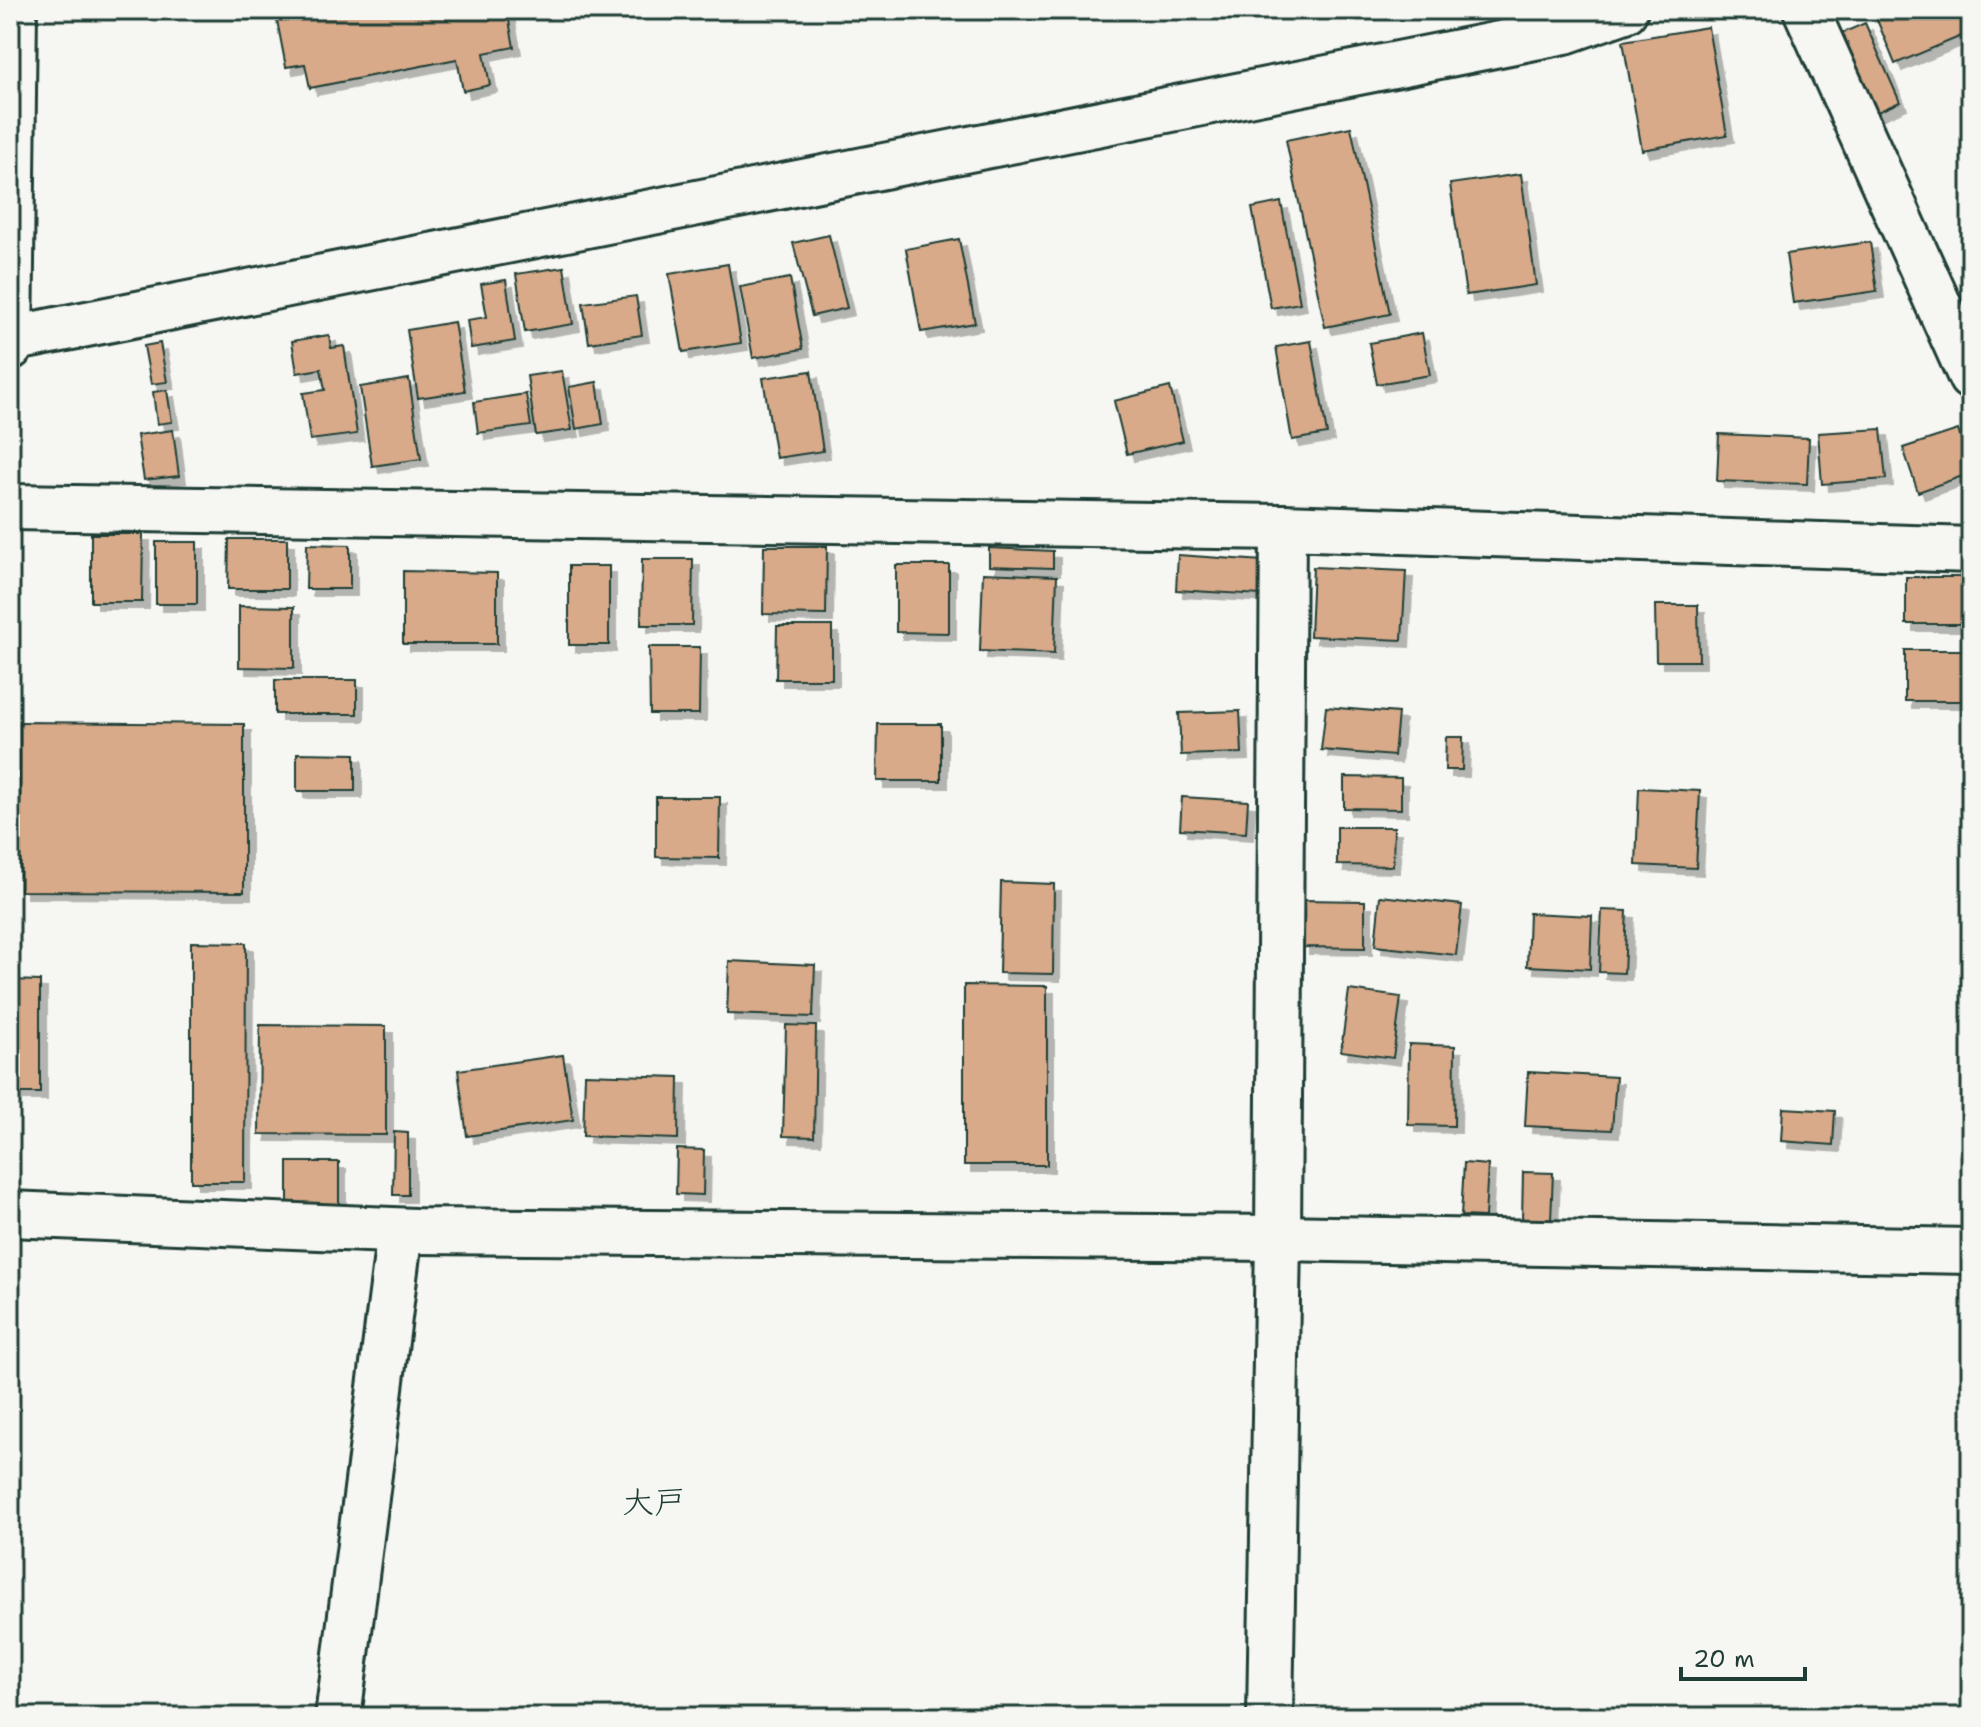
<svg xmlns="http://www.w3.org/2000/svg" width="1981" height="1727" viewBox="0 0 1981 1727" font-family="'Shantell Sans','Klee One',sans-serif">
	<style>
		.building { fill: #d8aa8a; stroke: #1f3d34; stroke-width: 2; filter: url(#shadow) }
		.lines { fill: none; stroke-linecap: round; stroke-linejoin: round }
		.street-casing { stroke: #1f3d34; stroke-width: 50 }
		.secondary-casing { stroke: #1f3d34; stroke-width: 50 }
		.street { stroke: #f6f6f2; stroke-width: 44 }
		.secondary { stroke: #f6f6f2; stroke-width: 44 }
		.labels { text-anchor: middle; stroke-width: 7; stroke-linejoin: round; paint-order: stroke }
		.quarter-label { font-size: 32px; fill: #1f3d34; stroke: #f6f6f2 }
	</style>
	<defs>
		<filter id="shadow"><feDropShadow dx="7" dy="7" stdDeviation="0" flood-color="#0004"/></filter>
	</defs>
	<rect width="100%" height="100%" fill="#f6f6f2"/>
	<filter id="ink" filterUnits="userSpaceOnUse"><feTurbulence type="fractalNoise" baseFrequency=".0125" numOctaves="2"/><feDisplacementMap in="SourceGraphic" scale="16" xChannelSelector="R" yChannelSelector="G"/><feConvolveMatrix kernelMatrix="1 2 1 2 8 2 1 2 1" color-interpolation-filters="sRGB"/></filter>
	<g filter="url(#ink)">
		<g class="building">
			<path d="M275 10H507L514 47 484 53 490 85 463 91 457 59 310 88 305 64 286 67Z"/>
			<path d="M1873 10H1971V32L1895 64Z"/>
			<path d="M1865 23 1900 102 1873 114 1838 35Z"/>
			<path d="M1708 27 1727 135 1642 150 1623 41Z"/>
			<path d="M1351 127 1390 314 1325 327 1286 140Z"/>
			<path d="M1521 174 1536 285 1466 295 1450 184Z"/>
			<path d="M1281 202 1300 303 1271 308 1252 208Z"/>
			<path d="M829 235 847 308 812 316 793 243Z"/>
			<path d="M959 239 975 323 921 332 906 249Z"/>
			<path d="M1870 242 1877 291 1793 303 1786 254Z"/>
			<path d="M728 264 741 343 683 352 669 274Z"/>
			<path d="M564 267 573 324 525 332 516 274Z"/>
			<path d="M790 278 803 349 753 358 740 287Z"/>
			<path d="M506 280 515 341 471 348 467 320 487 317 481 284Z"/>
			<path d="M636 296 642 335 589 343 583 303Z"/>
			<path d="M454 322 465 391 418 398 407 330Z"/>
			<path d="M1422 333 1430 375 1377 384 1369 343Z"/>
			<path d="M329 335 331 348 344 346 357 434 310 440 303 393 325 390 321 369 297 373 292 341Z"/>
			<path d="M1311 341 1327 434 1292 440 1276 347Z"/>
			<path d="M160 343 167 382 151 384 144 346Z"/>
			<path d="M562 371 572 430 536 435 527 376Z"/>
			<path d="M811 371 823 451 776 458 763 378Z"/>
			<path d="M409 379 421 459 372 466 360 387Z"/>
			<path d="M597 382 603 424 576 429 569 387Z"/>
			<path d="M1170 387 1183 441 1127 454 1114 401Z"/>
			<path d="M167 390 172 422 157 424 153 392Z"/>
			<path d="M526 394 531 426 478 433 474 402Z"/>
			<path d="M1881 429 1886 479 1822 484 1818 433Z"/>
			<path d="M173 430 179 476 144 480 137 435Z"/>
			<path d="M1958 430 1971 466V473L1918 492 1903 448Z"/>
			<path d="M1719 434 1809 438 1807 484 1717 481Z"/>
			<path d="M91 534H143L142 602H91Z"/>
			<path d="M229 539H287V589H228Z"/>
			<rect x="156" y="542" width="41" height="62"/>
			<path d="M307 544 350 545V589H306Z"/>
			<path d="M764 546H827L826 615 763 614Z"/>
			<path d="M989 548 1053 551V568L989 566Z"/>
			<path d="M1178 555 1263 561 1261 595 1176 590Z"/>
			<path d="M642 559H693L692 625H641Z"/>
			<path d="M896 565H949V633L896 632Z"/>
			<rect x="569" y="566" width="40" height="79"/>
			<path d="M1313 567 1406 571 1402 640 1310 636Z"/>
			<path d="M403 571 497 573V644H403Z"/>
			<path d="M983 573 1057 576 1054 654 980 651Z"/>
			<rect x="1906" y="577" width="65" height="47"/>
			<path d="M1655 605H1698L1699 661H1656Z"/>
			<path d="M239 606 294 607V668L239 667Z"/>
			<path d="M777 626H832V679H776Z"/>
			<path d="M649 647H700L699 714H650Z"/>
			<rect x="1905" y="650" width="66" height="51"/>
			<rect x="275" y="680" width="82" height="34"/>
			<path d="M1326 707 1398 713 1394 756 1321 750Z"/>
			<path d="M1240 711 1242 753 1181 755 1179 713Z"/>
			<path d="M20 722 244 724V892L20 891Z"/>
			<path d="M878 724H941V781H877Z"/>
			<path d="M1446 737H1463L1462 770H1445Z"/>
			<path d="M297 753 355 754V791H297Z"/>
			<path d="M1344 777 1401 778V809L1344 808Z"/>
			<path d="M1639 788 1700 791 1696 868 1636 865Z"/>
			<path d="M656 797H720L719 858 656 857Z"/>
			<path d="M1182 797 1248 801 1246 833 1180 829Z"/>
			<path d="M1337 827H1394L1393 866 1337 865Z"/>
			<path d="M1001 882 1054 884 1053 974 999 973Z"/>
			<path d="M1380 896 1462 905 1456 955 1375 946Z"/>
			<path d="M1303 900 1365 901V948L1302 947Z"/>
			<path d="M1602 910 1627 911 1624 973 1599 972Z"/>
			<path d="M1529 913 1592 916 1590 969 1527 966Z"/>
			<path d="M191 942 246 943 245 1182H191Z"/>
			<path d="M729 961 815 965 813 1017 727 1014Z"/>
			<path d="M10 980 40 981V1093H10Z"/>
			<path d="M964 985 1047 986V1165H964Z"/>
			<path d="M1349 990 1401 997 1393 1058 1341 1051Z"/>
			<path d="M260 1025 386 1026V1135L259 1134Z"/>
			<path d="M786 1025 816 1026 814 1137 783 1136Z"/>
			<path d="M1409 1044 1455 1046 1454 1126 1408 1125Z"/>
			<path d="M563 1055 573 1120 467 1136 458 1070Z"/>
			<path d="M1528 1072 1616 1077 1612 1130 1525 1126Z"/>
			<path d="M585 1074 679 1077 678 1139 583 1136Z"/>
			<path d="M1783 1108 1835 1111 1833 1145 1781 1141Z"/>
			<path d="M394 1132 408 1133V1195H393Z"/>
			<path d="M677 1149 704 1150 703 1195 676 1194Z"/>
			<path d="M288 1162H339V1209L288 1208Z"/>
			<path d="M1464 1163 1488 1165 1485 1217 1461 1216Z"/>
			<path d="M1523 1172 1553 1173 1551 1221 1522 1220Z"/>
		</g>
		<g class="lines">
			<g class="street-casing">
				<g id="street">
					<path d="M10 1214 415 1231 1278 1238 1971 1251"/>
					<path d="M338 1717 400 1231"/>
					<path d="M1270 1717 1278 1238 1283 527"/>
				</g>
			</g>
			<g class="secondary-casing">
				<g id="secondary">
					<path d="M1806 10 1971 377"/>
					<path d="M11 339 1565 31 1625 10"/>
					<path d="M10 347 14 10"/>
					<path d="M10 507 1283 527 1971 550"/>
				</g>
			</g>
			<use href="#street" class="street"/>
			<use href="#secondary" class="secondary"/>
		</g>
	</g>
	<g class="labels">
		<g class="quarter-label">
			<text x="654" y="1513">大戸</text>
		</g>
	</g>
	<rect width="1981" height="1727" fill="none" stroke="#f6f6f2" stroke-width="40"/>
	<rect x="20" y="20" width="1941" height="1687" fill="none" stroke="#1f3d34" stroke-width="3" filter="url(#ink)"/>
	<path d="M1681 1667v12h124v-12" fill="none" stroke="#1f3d34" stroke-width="4"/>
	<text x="1693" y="1667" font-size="24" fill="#1f3d34" stroke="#f6f6f2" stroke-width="6" paint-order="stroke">20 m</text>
</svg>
